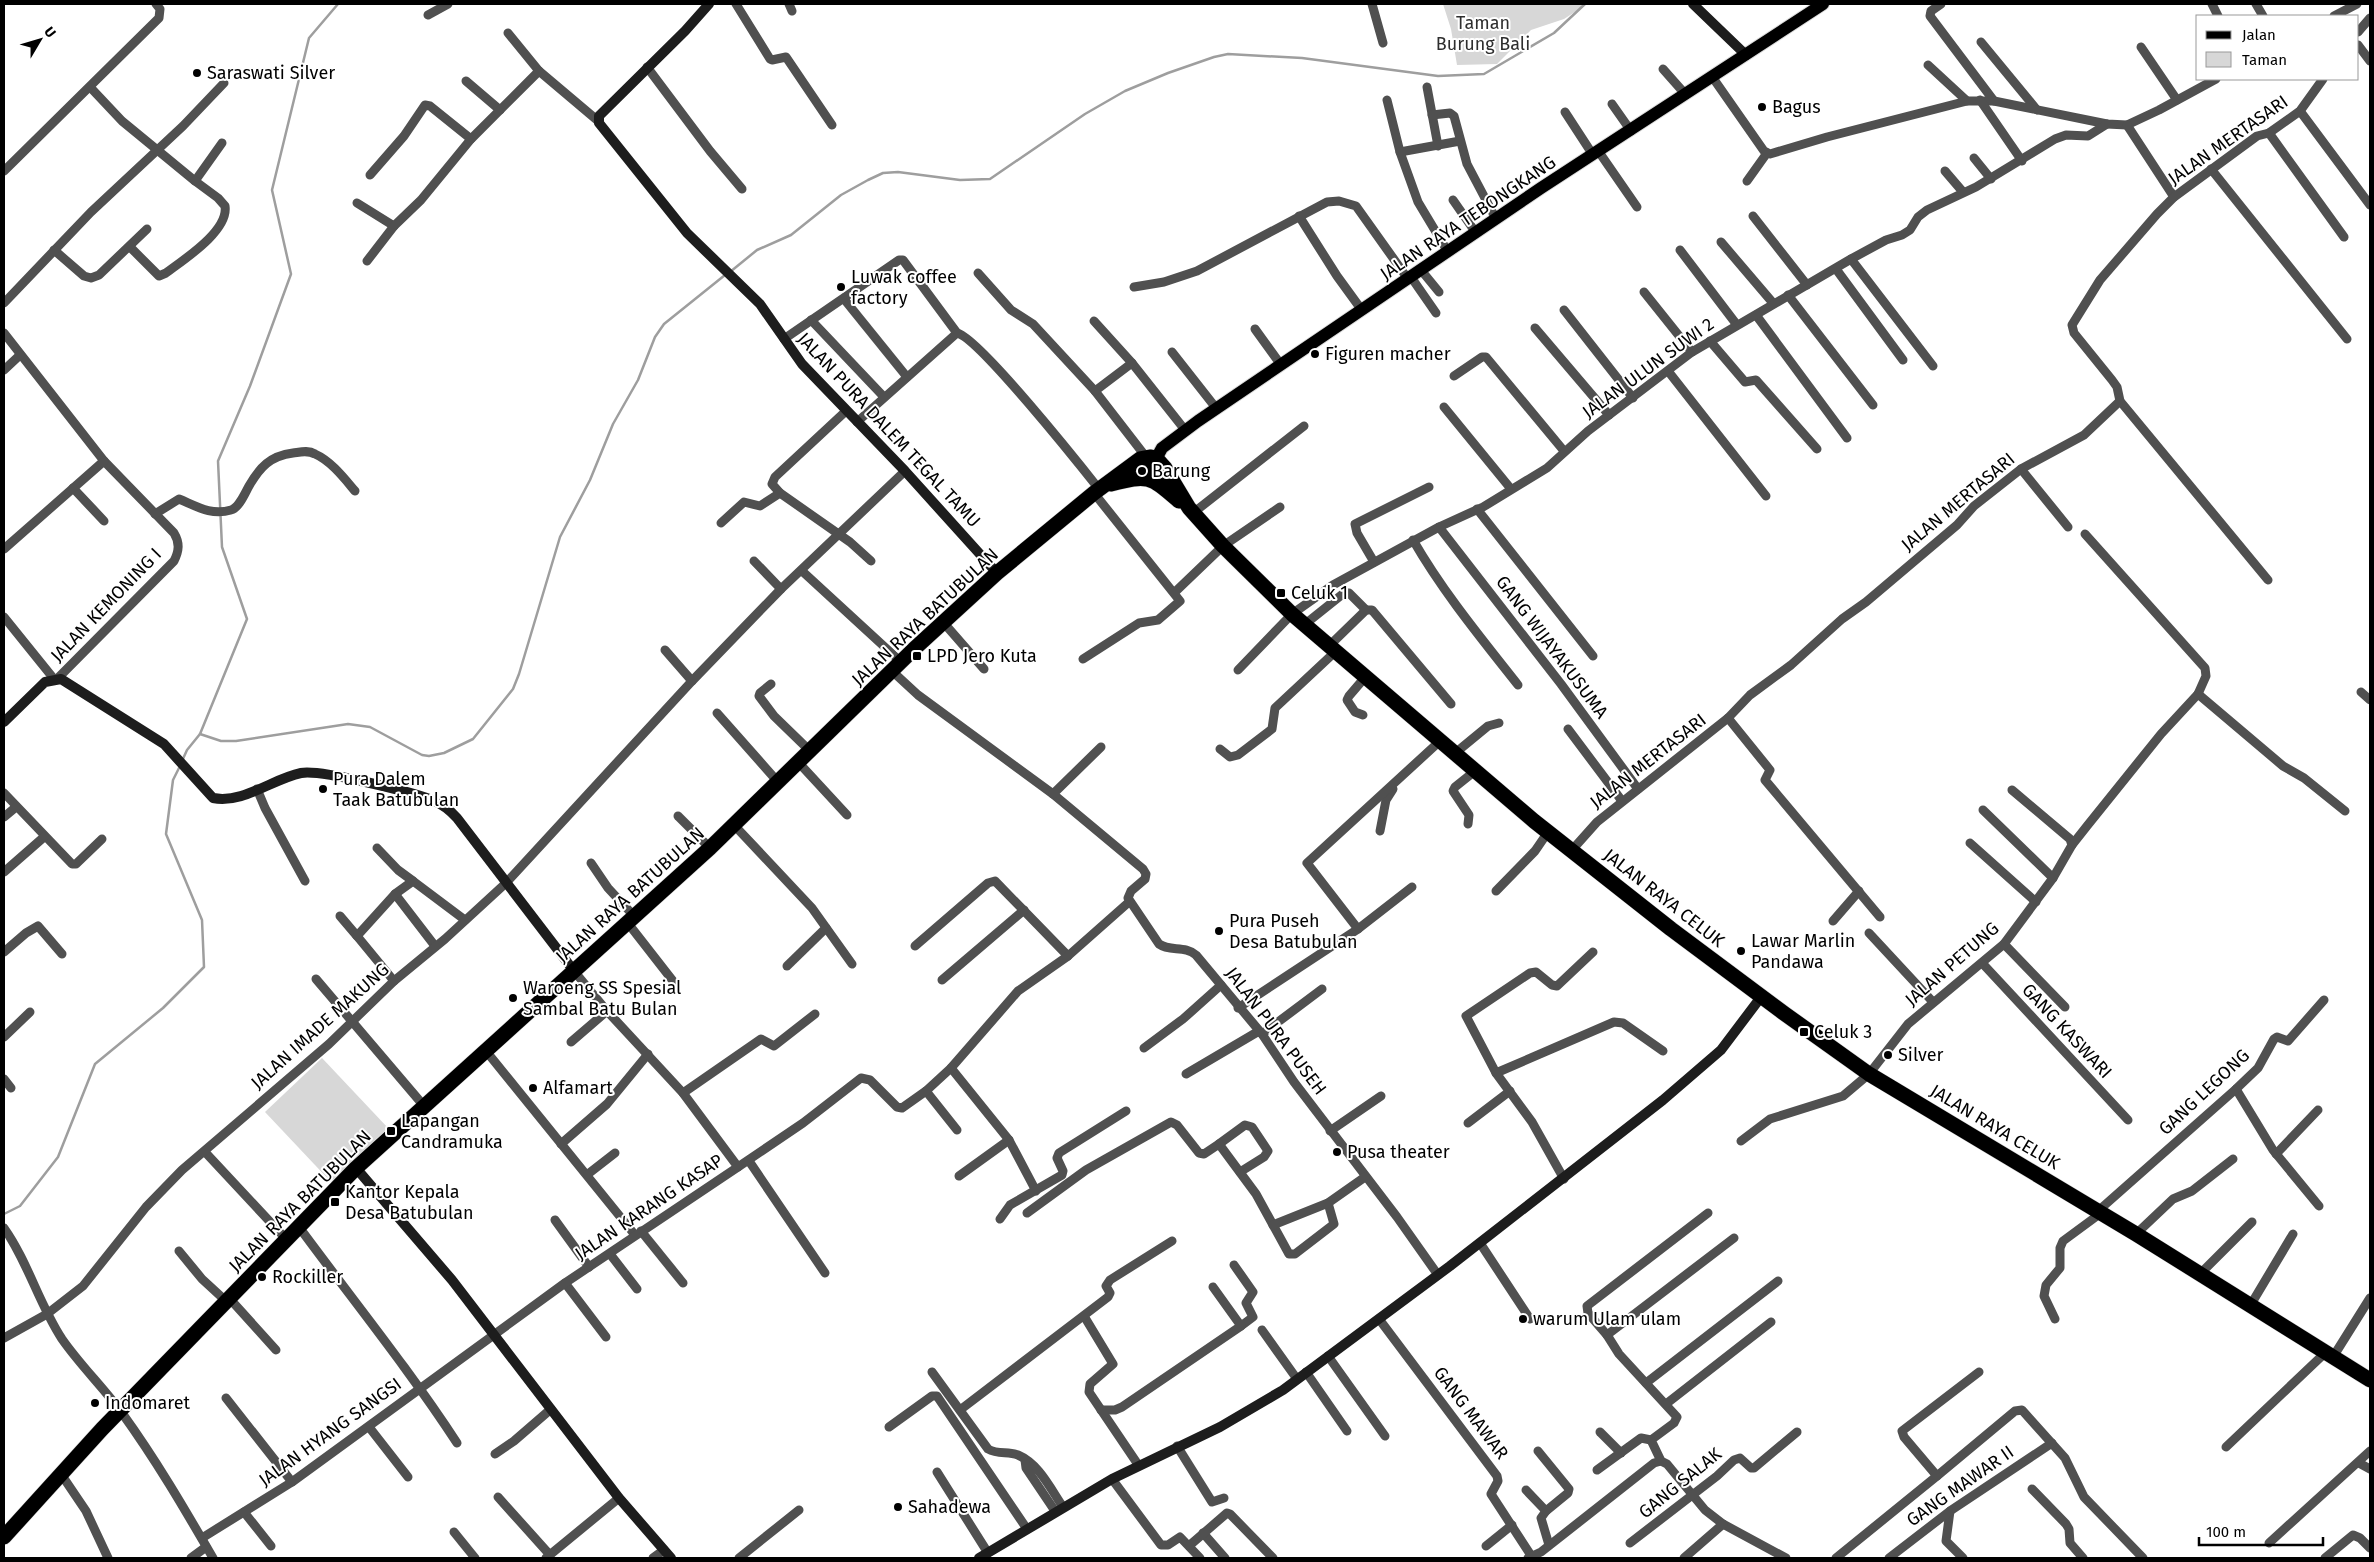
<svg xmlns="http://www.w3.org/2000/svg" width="2374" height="1562" viewBox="0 0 2374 1562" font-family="'Fira Sans',sans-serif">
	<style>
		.green { fill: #d7d7d7 }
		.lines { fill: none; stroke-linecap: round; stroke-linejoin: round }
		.stream { stroke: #9e9e9e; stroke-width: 2.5 }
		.primary-casing { stroke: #dbdbdb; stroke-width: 14 }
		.highway-casing { stroke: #dbdbdb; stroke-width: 16 }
		.street { stroke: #505050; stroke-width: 9 }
		.secondary { stroke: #1d1d1d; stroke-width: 10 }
		.primary { stroke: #000; stroke-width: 12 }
		.highway { stroke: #000; stroke-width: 15 }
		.poi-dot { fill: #000; stroke: #fff; stroke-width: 2 }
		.labels { text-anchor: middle; stroke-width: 4; stroke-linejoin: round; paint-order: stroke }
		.park-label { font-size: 18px; fill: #2e2e2e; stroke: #fff }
		.poi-label { font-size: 18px; fill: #000; stroke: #fff; text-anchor: start }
		.street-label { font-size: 18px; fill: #000; stroke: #fff }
	</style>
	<rect width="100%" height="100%" fill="#fff"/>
	<g class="green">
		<path d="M1443 4H1587L1564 19 1531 30 1497 64 1457 65 1451 29Z"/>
		<path d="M322 1058 388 1128 331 1182 265 1112Z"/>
	</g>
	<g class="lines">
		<g class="stream">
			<path d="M730 272 757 250 791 235 841 195 868 180 883 173 898 172 960 180 990 179 1085 114 1125 91 1168 73 1214 57 1228 54 1302 58 1438 76 1484 74 1554 33 1585 4"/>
			<path d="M200 734 221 741H236L348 724 370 727 422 755 429 756 444 753 473 739 513 689 519 674 560 537 590 480 613 424 638 380 655 337 664 324 725 275"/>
			<path d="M182 761 187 750 200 734 247 619 222 547 218 461 250 386 291 274 272 190 309 38 338 4"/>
			<path d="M4 1214 20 1206 58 1157 95 1064 163 1008 204 967 202 920 166 834 173 780 180 766"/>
		</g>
		<g class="primary-casing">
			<path id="primary" d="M1146 477 1162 448 1198 421 1541 188 1823 4"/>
		</g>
		<g class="highway-casing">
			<g id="highway">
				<path d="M1111 484C1149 474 1150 476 1179 501"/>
				<path d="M4 1537 102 1429 356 1168 710 848 914 649 997 573 1094 493 1140 459 1151 457 1156 458 1165 468 1189 508 1223 546 1292 614 1534 821 1671 929 1785 1014 1869 1074 2136 1234 2370 1380"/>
			</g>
		</g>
		<g class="street">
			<path d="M736 4 770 59 772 60 786 57 832 125"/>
			<path d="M789 4 792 11"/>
			<path d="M1372 4 1383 43"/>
			<path d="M1941 4 1931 11 1930 16 1994 101"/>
			<path d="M2212 4 2218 16"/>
			<path d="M2256 4 2263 16"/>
			<path d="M428 15 448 4"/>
			<path d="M2334 16 2357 4"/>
			<path d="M2358 32 2370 18"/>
			<path d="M508 33 539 71 597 120"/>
			<path d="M1981 42 2037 110"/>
			<path d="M2358 45 2370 61"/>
			<path d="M2141 47 2177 100"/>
			<path d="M1928 65 1967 101"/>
			<path d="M647 67 710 151 742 189"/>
			<path d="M1663 69 1686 95"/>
			<path d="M1713 78 1764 151 1770 154 1827 137 1967 101H1994L2107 124 2127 125 2159 110 2216 79"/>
			<path d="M466 81 500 110"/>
			<path d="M90 87 122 121 195 181 222 143"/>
			<path d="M1427 87 1438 146"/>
			<path d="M1387 100 1400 152 1418 202 1448 252"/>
			<path d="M1980 100 2022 161"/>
			<path d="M1612 104 1631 131"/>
			<path d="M2300 111 2370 205"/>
			<path d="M1565 112 1593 155"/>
			<path d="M1432 115 1450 113 1454 116 1467 164 1496 219"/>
			<path d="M2127 125 2174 197"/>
			<path d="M2269 133 2344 237"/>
			<path d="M1400 152 1460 141"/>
			<path d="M1599 152 1637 207"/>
			<path d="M1974 158 1991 179"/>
			<path d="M2211 169 2347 339"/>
			<path d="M4 171 159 18 160 9 156 4"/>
			<path d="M1945 171 1963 192"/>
			<path d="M370 175 404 136 425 105 430 106 471 139"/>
			<path d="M1747 181 1767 153"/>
			<path d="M1453 200 1476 233"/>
			<path d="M357 203 394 226"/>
			<path d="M1299 216 1337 276 1361 309"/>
			<path d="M1753 216 1807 285"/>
			<path d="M1721 242 1773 303"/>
			<path d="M130 247 159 276 166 273C183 260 229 231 225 206L218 198 195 181"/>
			<path d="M54 250 84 276 91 278 99 275 147 229"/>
			<path d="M1680 250 1737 325"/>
			<path d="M1851 259 1933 366"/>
			<path d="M367 261 394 226 421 200 471 139 539 71"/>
			<path d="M1836 269 1903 360"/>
			<path d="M1421 270 1439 292"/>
			<path d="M978 273 1011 310 1033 324 1095 391 1146 457"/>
			<path d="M1411 277 1436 313"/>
			<path d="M1134 287 1164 282 1197 271 1327 202 1339 201 1356 206 1408 279"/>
			<path d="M1644 292 1692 352"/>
			<path d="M1788 295 1873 405"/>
			<path d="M844 299 907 377"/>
			<path d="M4 303 91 212 183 126 224 83"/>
			<path d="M1564 310 1633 398"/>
			<path d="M1756 315 1847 438"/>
			<path d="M811 320 884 397"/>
			<path d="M1094 321 1132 363 1185 430"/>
			<path d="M1535 328 1609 415"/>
			<path d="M1255 329 1281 365"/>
			<path d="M4 333 104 461 174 533C180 543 179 551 174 561L57 679"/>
			<path d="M784 339 899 260H903L957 333C978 337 1080 465 1099 489"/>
			<path d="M1710 341 1745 382 1756 380 1817 449"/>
			<path d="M1172 352 1216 408"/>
			<path d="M4 370 20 355"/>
			<path d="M1668 371 1766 496"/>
			<path d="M1454 376 1482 357H1486L1564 451"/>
			<path d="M1095 391 1132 363"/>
			<path d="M1444 407 1511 489"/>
			<path d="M846 411 775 477 772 484 780 493 850 542 871 561"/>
			<path d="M857 422 957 333"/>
			<path d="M2021 469 2068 527"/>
			<path d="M73 488 104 521"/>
			<path d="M1477 509 1593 656"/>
			<path d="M1193 513 1304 426"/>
			<path d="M155 514 179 499C196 506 211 516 231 510 239 508 245 493 249 486 260 467 270 456 293 453 301 452 308 450 315 454 331 461 344 478 355 491"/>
			<path d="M721 523 744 502 760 506 780 493"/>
			<path d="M1439 527 1561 684 1638 789"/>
			<path d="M1413 540C1443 592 1481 638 1518 685"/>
			<path d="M4 549 104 461"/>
			<path d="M754 561 781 589"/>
			<path d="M1374 562 1357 533 1355 524 1429 487"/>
			<path d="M802 571 901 662"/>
			<path d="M2268 580 2120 401 2117 387 2112 380 2074 333 2072 325 2100 280 2157 214 2174 197 2257 136 2269 133 2300 111 2323 79"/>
			<path d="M1175 592 1223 546 1280 507"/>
			<path d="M4 617 54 679"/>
			<path d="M943 622 984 669"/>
			<path d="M1304 625 1344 593H1349L1366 610"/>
			<path d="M1329 646 1366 610H1372L1451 704"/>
			<path d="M665 650 692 681"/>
			<path d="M1083 659 1139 623 1158 620 1180 601 1094 493"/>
			<path d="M1238 670 1292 614 1333 585 1439 527 1483 507 1529 479 1547 468 1588 431 1692 352 1851 259 1886 240 1902 235 1910 230 1918 217 1927 210 1976 187 2055 139 2066 135 2088 136 2107 124"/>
			<path d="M892 671 918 695 1053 794 1143 869 1146 874 1145 879 1131 891 1128 898 1159 944C1170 952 1185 945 1196 955L1262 1034 1294 1082 1397 1217 1438 1275"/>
			<path d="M1361 682 1349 696 1347 700 1355 712 1363 715"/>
			<path d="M771 684 760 693 759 696 774 716 809 750"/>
			<path d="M2361 692 2370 700"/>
			<path d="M2198 694 2283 766 2304 778 2345 811"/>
			<path d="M717 713 778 782"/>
			<path d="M1728 718 1770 770 1765 780 1880 917"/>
			<path d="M1568 729 1622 801"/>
			<path d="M1220 749 1230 757 1238 755 1272 729 1275 708 1335 652"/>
			<path d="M1454 754 1488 726 1499 723"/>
			<path d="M798 762 847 815"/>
			<path d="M257 789 265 808 305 881"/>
			<path d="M2012 790 2070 839 2072 845"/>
			<path d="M4 793 72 864H76L102 839"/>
			<path d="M1053 794 1101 747"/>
			<path d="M1983 810 2053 878"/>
			<path d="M678 816 710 848"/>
			<path d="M4 817 16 807"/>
			<path d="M1468 824 1469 815 1453 791 1455 787 1475 771"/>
			<path d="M734 825 812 908 852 964"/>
			<path d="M1380 831 1386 800 1393 789"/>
			<path d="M1970 843 2036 902"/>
			<path d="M377 848 398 870 413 881"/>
			<path d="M1572 850 1597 822 1728 718 1750 695 1791 665 1842 619 1866 602 1957 525 1974 506 2021 469 2084 435 2120 401"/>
			<path d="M591 863 608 888 634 916"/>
			<path d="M4 872 44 837"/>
			<path d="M1496 891 1535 851 1548 832"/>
			<path d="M395 894 435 946"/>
			<path d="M340 916 357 936"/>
			<path d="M1833 921 1859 891"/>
			<path d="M627 922 673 981"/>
			<path d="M1358 929 1412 887"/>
			<path d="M1869 933 1933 1002"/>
			<path d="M2004 944 2065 1007"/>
			<path d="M915 946 988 883 995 881 1068 956"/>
			<path d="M4 952 26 933 38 926 62 954"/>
			<path d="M1983 964 2128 1120"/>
			<path d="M787 966 826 928"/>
			<path d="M316 979 424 1106"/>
			<path d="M942 980 1024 910"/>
			<path d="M394 981 357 936 395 894 413 881 465 920"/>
			<path d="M1238 1008 1358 929 1307 863 1440 741"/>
			<path d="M1262 1034 1322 989"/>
			<path d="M4 1037 30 1012"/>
			<path d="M571 1042 607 1011"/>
			<path d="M1144 1048 1183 1019 1221 985"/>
			<path d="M486 1051 635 1235"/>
			<path d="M951 1068 1009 1140 1036 1191"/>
			<path d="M1496 1073 1614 1022 1623 1023 1663 1051"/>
			<path d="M1186 1074 1259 1031"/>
			<path d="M4 1079 11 1088"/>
			<path d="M2236 1089 2273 1150 2319 1206"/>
			<path d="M926 1091 957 1130"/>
			<path d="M683 1093 761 1039 774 1046 815 1014"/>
			<path d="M1468 1123 1510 1091"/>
			<path d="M1330 1131 1381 1096"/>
			<path d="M1741 1141 1770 1119 1843 1096 1869 1074 1908 1024 2004 944 2053 878 2072 845 2087 826 2161 734 2198 694 2206 676 2205 668 2085 534"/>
			<path d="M561 1144 607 1104 648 1054"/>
			<path d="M1219 1144 1245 1125 1252 1127 1268 1151 1264 1157 1240 1172"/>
			<path d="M205 1152 287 1240"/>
			<path d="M2276 1154 2318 1110"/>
			<path d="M749 1161 825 1273"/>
			<path d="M738 1167 803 1123 861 1078 870 1080 897 1107 902 1108 926 1091 951 1068 1018 991 1068 956 1129 902"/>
			<path d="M588 1174 615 1153"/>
			<path d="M959 1176 1009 1140"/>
			<path d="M1564 1179 1532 1122 1496 1073 1466 1016 1530 973 1536 972 1552 985 1557 986 1593 952"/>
			<path d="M2098 1211 2236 1089 2258 1068 2274 1039 2277 1037 2288 1041 2324 1000"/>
			<path d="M1027 1213 1086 1170 1171 1122 1177 1125 1199 1153 1204 1154 1219 1144 1256 1194 1289 1254H1295L1334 1224 1328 1203"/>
			<path d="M1000 1219 1010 1205 1062 1175 1063 1171 1057 1158 1059 1153 1126 1111"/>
			<path d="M555 1220 589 1267"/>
			<path d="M1273 1225 1328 1203 1365 1177"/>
			<path d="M299 1227C352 1299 408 1368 457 1443"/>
			<path d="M4 1228C28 1262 39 1304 62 1339 80 1365 103 1387 122 1413 156 1460 184 1508 213 1558"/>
			<path d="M641 1231 683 1283"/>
			<path d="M2136 1234 2173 1199 2192 1191 2233 1159"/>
			<path d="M1734 1238 1607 1335 1619 1354 1677 1417 1674 1423 1651 1440 1661 1461 1667 1464 1705 1510 1723 1524 1786 1558"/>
			<path d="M1480 1243 1530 1319"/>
			<path d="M179 1251 202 1279 227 1302"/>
			<path d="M610 1254 637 1289"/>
			<path d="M1234 1265 1253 1292 1246 1303 1253 1317 1241 1326"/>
			<path d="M2200 1274 2252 1222"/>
			<path d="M565 1283 606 1337"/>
			<path d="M230 1299 276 1350"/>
			<path d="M2250 1306 2293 1234"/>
			<path d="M1084 1316 1113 1364 1090 1384 1089 1392 1139 1466"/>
			<path d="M1379 1319 1497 1476 1498 1481 1491 1494 1532 1557"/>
			<path d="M2055 1319 2044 1296 2046 1285 2060 1268V1248L2063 1241 2101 1213"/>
			<path d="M1262 1330 1297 1379"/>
			<path d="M1607 1335 1588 1313 1587 1306 1708 1213"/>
			<path d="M4 1338 47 1314 83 1286 146 1207 182 1170 329 1044 394 981 445 939 506 883 692 681 781 589 905 471"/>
			<path d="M1328 1356 1385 1436"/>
			<path d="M2333 1357 2370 1298"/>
			<path d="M932 1372 988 1449C998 1455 1008 1451 1018 1455 1039 1464 1050 1488 1063 1507"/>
			<path d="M1306 1372 1347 1431"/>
			<path d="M1646 1383 1778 1281"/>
			<path d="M226 1398 292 1482"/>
			<path d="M1666 1404 1771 1322"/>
			<path d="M960 1410 1108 1297 1110 1293 1106 1286 1110 1280 1172 1241"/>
			<path d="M1101 1410H1115L1122 1407 1241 1326 1213 1287"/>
			<path d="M369 1427 408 1477"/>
			<path d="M889 1427 932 1396H937L1027 1529"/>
			<path d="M1600 1432 1621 1453"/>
			<path d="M1177 1446 1212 1502 1224 1498"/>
			<path d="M2226 1447 2325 1353"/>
			<path d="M1538 1451 1569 1489 1568 1493 1546 1511 1541 1518 1549 1545"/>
			<path d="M495 1454 514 1441 551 1409"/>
			<path d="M1025 1460 1026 1468 1055 1511"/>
			<path d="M2359 1463 2370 1469"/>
			<path d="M1597 1470 1641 1438 1651 1440"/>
			<path d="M937 1472 988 1553"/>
			<path d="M61 1474 86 1511 108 1558"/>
			<path d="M1937 1476 2015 1411 2022 1410 2065 1458 2084 1497 2143 1558"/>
			<path d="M1112 1479 1161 1545H1168L1180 1537 1200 1558"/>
			<path d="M2032 1489 2066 1524 2069 1529 2070 1543 2083 1558"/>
			<path d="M1526 1490 1546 1511"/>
			<path d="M498 1497 550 1555"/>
			<path d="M1950 1511 1946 1541 1963 1558"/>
			<path d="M244 1512 271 1546"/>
			<path d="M454 1532 475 1558"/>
			<path d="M1203 1533 1225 1558"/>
			<path d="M202 1538 292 1482 565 1283 738 1167 683 1093 607 1011 574 971"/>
			<path d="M1630 1543 1717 1476 1734 1460 1740 1458 1751 1468H1754L1797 1432"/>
			<path d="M2269 1543 2370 1451"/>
			<path d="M1190 1545 1227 1513 1230 1514 1273 1558"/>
			<path d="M1486 1546 1512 1525"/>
			<path d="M191 1558 206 1547"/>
			<path d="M546 1558 619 1498"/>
			<path d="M653 1558 664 1550"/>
			<path d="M739 1558 799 1510"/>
			<path d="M1528 1558 1541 1552 1654 1463 1661 1461"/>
			<path d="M1684 1558 1723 1524"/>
			<path d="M1836 1558 1937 1476 1904 1437 1902 1431 1979 1372"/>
			<path d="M1889 1558 1950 1511 2052 1443"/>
			<path d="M2325 1558 2353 1535 2360 1538 2370 1548"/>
		</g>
		<g class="secondary">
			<path d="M709 4 685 31 599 116V123L687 233 760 304 802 364 905 471 997 573"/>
			<path d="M1693 4 1746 55"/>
			<path d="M4 722 45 682 61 679 164 744 213 798C243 804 272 779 301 773 320 769 411 792 432 800 442 804 450 810 457 818L574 971"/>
			<path d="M356 1168 452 1280 619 1498 671 1558"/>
			<path d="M979 1558 1112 1479 1220 1427 1283 1390 1450 1266 1663 1100 1721 1050 1761 997"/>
		</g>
		<use href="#primary" class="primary"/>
		<use href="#highway" class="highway"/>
	</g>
	<g class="poi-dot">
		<circle cx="197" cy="73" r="5"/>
		<circle cx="1762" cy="107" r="5"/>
		<circle cx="841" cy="287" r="5"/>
		<circle cx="1315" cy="354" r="5"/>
		<circle cx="1142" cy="471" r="5"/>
		<rect x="1276" y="588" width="10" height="10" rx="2.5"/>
		<rect x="912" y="651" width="10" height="10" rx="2.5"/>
		<circle cx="323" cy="789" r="5"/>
		<circle cx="1219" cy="931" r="5"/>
		<circle cx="1741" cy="951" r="5"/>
		<circle cx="513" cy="998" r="5"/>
		<rect x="1799" y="1027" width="10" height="10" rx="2.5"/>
		<circle cx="1888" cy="1055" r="5"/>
		<circle cx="533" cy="1088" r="5"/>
		<rect x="386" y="1126" width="10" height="10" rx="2.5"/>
		<circle cx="1337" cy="1152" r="5"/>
		<rect x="330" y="1197" width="10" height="10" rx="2.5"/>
		<circle cx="262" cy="1277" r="5"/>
		<circle cx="1523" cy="1319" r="5"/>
		<circle cx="95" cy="1403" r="5"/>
		<circle cx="898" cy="1507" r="5"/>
	</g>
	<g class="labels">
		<g class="park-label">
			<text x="1483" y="29">Taman<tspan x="1483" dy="21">Burung Bali</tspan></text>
		</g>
		<g class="poi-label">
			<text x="207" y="79">Saraswati Silver</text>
			<text x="1772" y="113">Bagus</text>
			<text x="851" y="283">Luwak coffee<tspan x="851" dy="21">factory</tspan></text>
			<text x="1325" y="360">Figuren macher</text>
			<text x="1152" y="477">Barung</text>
			<text x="1291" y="599">Celuk 1</text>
			<text x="927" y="662">LPD Jero Kuta</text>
			<text x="333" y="785">Pura Dalem<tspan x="333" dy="21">Taak Batubulan</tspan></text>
			<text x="1229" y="927">Pura Puseh<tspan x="1229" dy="21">Desa Batubulan</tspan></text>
			<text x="1751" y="947">Lawar Marlin<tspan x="1751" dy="21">Pandawa</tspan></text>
			<text x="523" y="994">Waroeng SS Spesial<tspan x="523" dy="21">Sambal Batu Bulan</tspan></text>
			<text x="1814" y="1038">Celuk 3</text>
			<text x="1898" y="1061">Silver</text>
			<text x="543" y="1094">Alfamart</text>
			<text x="401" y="1127">Lapangan<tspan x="401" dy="21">Candramuka</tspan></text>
			<text x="1347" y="1158">Pusa theater</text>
			<text x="345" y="1198">Kantor Kepala<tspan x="345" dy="21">Desa Batubulan</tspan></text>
			<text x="272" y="1283">Rockiller</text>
			<text x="1533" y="1325">warum Ulam ulam</text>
			<text x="105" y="1409">Indomaret</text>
			<text x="908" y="1513">Sahadewa</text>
		</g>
		<g class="street-label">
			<text transform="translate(2228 140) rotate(-35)" y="6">JALAN MERTASARI</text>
			<text transform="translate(1468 218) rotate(-34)" y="6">JALAN RAYA TEBONGKANG</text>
			<text transform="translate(1648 368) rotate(-36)" y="6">JALAN ULUN SUWI 2</text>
			<text transform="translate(889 430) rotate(47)" y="6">JALAN PURA DALEM TEGAL TAMU</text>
			<text transform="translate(1958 502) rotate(-40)" y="6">JALAN MERTASARI</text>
			<text transform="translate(106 605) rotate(-46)" y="6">JALAN KEMONING I</text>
			<text transform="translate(925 617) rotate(-43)" y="6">JALAN RAYA BATUBULAN</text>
			<text transform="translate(1552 647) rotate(53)" y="6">GANG WIJAYAKUSUMA</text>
			<text transform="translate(1648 761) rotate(-38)" y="6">JALAN MERTASARI</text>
			<text transform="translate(630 895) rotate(-42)" y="6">JALAN RAYA BATUBULAN</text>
			<text transform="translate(1664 898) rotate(38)" y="6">JALAN RAYA CELUK</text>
			<text transform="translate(1952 964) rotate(-41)" y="6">JALAN PETUNG</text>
			<text transform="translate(320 1026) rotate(-42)" y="6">JALAN IMADE MAKUNG</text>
			<text transform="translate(1276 1031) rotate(53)" y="6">JALAN PURA PUSEH</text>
			<text transform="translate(2067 1031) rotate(47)" y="6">GANG KASWARI</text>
			<text transform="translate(2204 1092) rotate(-43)" y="6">GANG LEGONG</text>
			<text transform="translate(1995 1127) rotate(31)" y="6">JALAN RAYA CELUK</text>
			<text transform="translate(300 1201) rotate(-45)" y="6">JALAN RAYA BATUBULAN</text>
			<text transform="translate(649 1207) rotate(-34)" y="6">JALAN KARANG KASAP</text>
			<text transform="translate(1471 1413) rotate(53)" y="6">GANG MAWAR</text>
			<text transform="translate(330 1432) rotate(-36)" y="6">JALAN HYANG SANGSI</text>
			<text transform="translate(1680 1483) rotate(-39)" y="6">GANG SALAK</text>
			<text transform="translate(1960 1486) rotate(-35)" y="6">GANG MAWAR II</text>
		</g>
	</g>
	<rect width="2374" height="1562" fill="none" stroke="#000000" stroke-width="10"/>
	<rect x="2196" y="15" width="162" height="65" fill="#ffffff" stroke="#999999"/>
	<rect x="2206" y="31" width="25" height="8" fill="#000000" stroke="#999999"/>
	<text x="2242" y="40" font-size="15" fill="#000000">Jalan</text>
	<rect x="2206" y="52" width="25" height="15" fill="#d7d7d7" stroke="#999999"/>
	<text x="2242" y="65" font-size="15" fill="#000000">Taman</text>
	<g transform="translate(40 40) rotate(52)" stroke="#ffffff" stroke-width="4" paint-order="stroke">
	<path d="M0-4L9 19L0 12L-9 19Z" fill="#000000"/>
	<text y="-8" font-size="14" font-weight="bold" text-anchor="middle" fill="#000000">U</text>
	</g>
	<path d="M2199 1537v8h124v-8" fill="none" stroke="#000000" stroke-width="2.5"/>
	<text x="2206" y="1537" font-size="15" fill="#000000" stroke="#ffffff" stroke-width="4" paint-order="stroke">100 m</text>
</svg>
